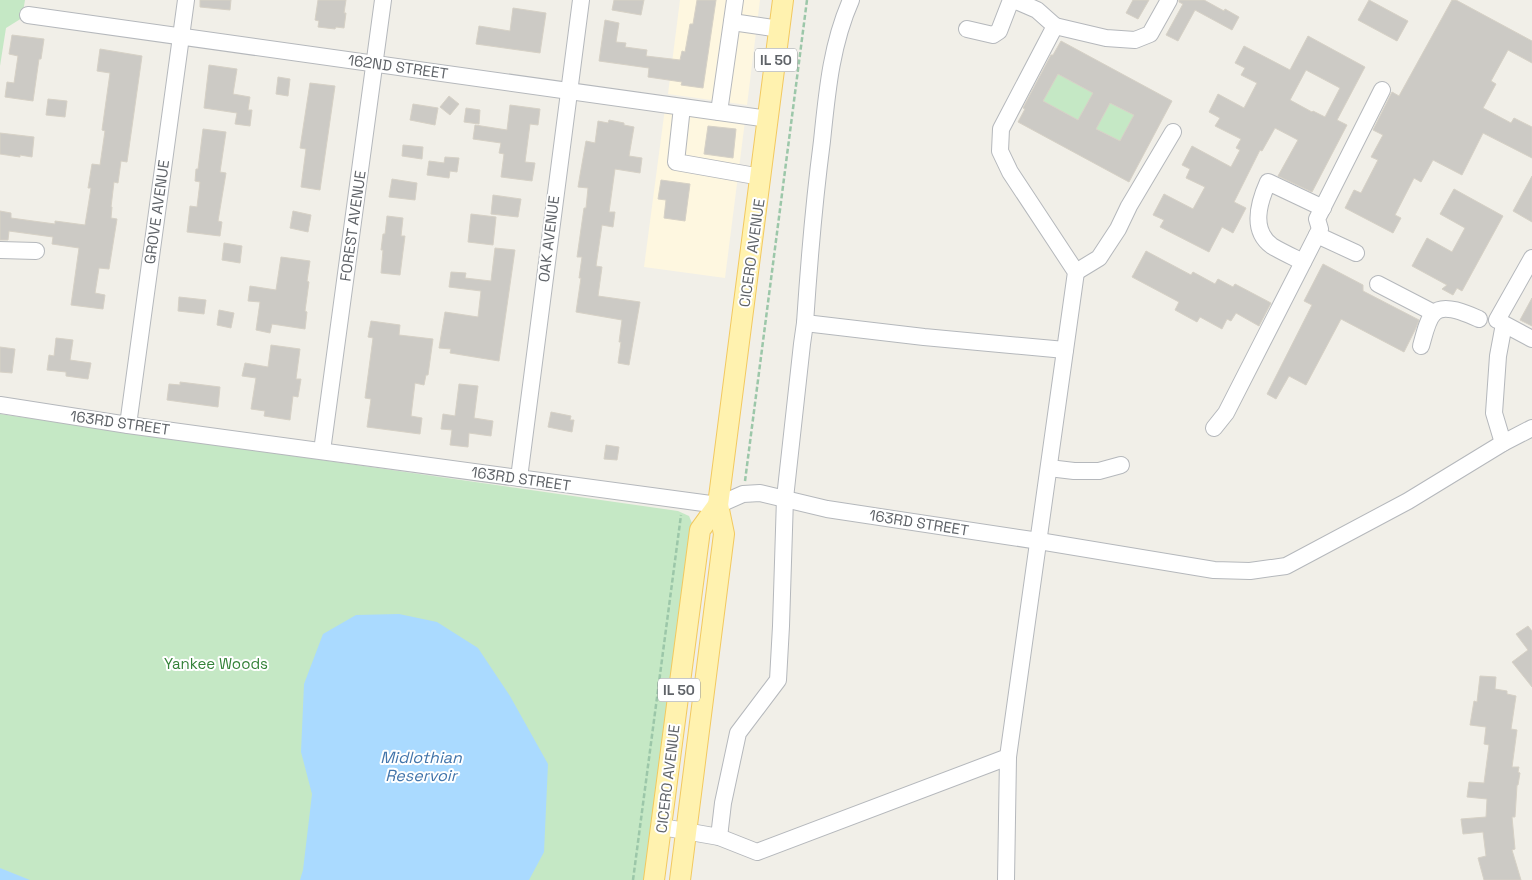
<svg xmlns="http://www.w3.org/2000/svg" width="1532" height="880" viewBox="0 0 1532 880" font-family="'Space Grotesk',sans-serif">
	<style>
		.commercial { fill: #fef7e0 }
		.green { fill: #c5e8c5 }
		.water { fill: #aadaff }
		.building { fill: #cccac5; stroke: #d6d1c6; fill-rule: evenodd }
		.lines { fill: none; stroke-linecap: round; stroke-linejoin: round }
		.minor-casing { stroke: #b5b8bc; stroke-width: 18 }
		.major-casing { stroke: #f2c960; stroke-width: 22 }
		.path { stroke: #9cc7a9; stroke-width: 2.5; stroke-dasharray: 5 2.5; stroke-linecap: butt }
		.minor { stroke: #fff; stroke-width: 16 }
		.major { stroke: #fff2af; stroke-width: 20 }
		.labels { text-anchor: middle; stroke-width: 4; stroke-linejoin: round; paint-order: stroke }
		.shield { fill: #fff; stroke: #8f9295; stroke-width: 1 }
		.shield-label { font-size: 14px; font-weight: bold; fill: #5f6368 }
		.street-label { font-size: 15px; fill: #5f6368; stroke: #fff }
		.park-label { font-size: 15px; fill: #348238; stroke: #fff }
		.water-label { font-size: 16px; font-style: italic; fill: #4174aa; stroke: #fff }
	</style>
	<rect width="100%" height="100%" fill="#f1efe8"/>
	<g class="commercial">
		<path d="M680 0H760L747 105 668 94Z"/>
		<path d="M665 108 745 121 725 278 644 267Z"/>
	</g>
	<g class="green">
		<path d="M0 0H25L22 18 6 28 0 66Z"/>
		<path d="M1058 74 1093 93 1078 120 1043 101Z"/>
		<path d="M1110 103 1134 115 1120 141 1096 129Z"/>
		<path d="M0 414 678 511 689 516 694 528 648 880H0Z"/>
	</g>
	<g class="water">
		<path d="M399 614 437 622 478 648 510 696 548 764 544 852 529 880H300L303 870 312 794 301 752 304 684 323 634 356 615Z"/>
		<path d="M0 868 30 880H0Z"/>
	</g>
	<g class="building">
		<path d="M200 0H231L230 10 200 7Z"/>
		<path d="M318 0H346L344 13H346L344 28 336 27 335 29 318 27 319 21 315 20Z"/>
		<path d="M614 0H644L641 15 612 10Z"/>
		<path d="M697 0H716L703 88 681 85 682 82 648 77 649 68 599 61 605 20 619 23 616 42 626 43 625 47 647 50 646 56 680 60 682 51 685 52 690 24H693Z"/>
		<path d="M1133 0H1149L1138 19 1126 13Z"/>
		<path d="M1179 0H1204L1224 11 1225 9 1239 17 1232 30 1195 10 1178 41 1166 35 1183 4 1179 2Z"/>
		<path d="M1369 0 1408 21 1397 41 1358 20Z"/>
		<path d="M1452 0H1456L1532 41V63L1508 50 1491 81 1496 84 1483 108 1511 123 1514 118 1532 127V158L1483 133 1462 175 1433 160 1421 182 1414 178 1395 215 1401 218 1393 233 1345 208 1354 190 1361 193 1378 160 1371 157 1383 135 1373 130 1392 92 1399 96Z"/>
		<path d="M513 8 546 13 540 53 476 44 479 26 510 31Z"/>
		<path d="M12 35 44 39 41 59H39L33 101 5 97 7 82 14 83 18 56 9 54Z"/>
		<path d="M1308 36 1365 67 1337 120 1347 125 1312 192 1278 176 1298 140 1275 128 1262 151 1260 150 1234 202 1246 208 1233 233 1222 227 1209 252 1160 227 1164 220 1153 215 1164 194 1193 209 1205 187 1186 178 1190 169 1182 165 1192 146 1231 167 1240 150 1236 148 1241 139 1215 126 1220 118 1209 112 1218 94 1244 108 1257 83 1241 75 1245 68 1235 63 1244 46 1290 70ZM1306 70 1340 88 1325 117 1313 111 1312 112 1290 100Z"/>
		<path d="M1061 41 1172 101 1129 182 1018 122 1025 109 1023 108 1051 55H1053ZM1058 74 1093 93 1078 120 1043 101ZM1110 103 1134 115 1120 141 1096 129Z"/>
		<path d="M100 49 142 56 127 162 121 161 118 183 114 182 111 207H112L111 218 117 219 109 269 99 268 95 293 105 295 103 309 71 305 79 248 52 244 53 237 9 231 8 240H0V211L11 213V218L55 224V221L85 225 91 188H88L92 164 100 165 105 131 102 130 110 73 97 71Z"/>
		<path d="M209 65 237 69 233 94 250 97 248 110H252L250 126 235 124 237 113 204 108Z"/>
		<path d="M278 77 290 79 288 96 276 94Z"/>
		<path d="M310 83 335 86 320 190 301 187 306 149 300 148Z"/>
		<path d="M449 96 459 104 450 115 440 107Z"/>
		<path d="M48 99 67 101 65 117 46 115Z"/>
		<path d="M413 104 438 108 435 125 410 120Z"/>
		<path d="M510 105 540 109 538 125 530 124 525 162 535 163 532 181 501 177 504 154 499 153 501 143 473 139 475 125 507 130Z"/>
		<path d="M466 108 480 110 479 124 464 122Z"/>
		<path d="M609 120 624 123V125L634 127 629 156 642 158 640 173 615 169 609 212H615L613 227 602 225 596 266 602 267 598 296 640 302 629 365 618 363 621 342H619L622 320 576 312 581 278H579L582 257H577L584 208H586L588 188 578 187 580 175 586 141 595 143 598 121 608 123Z"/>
		<path d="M708 126 736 129 733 158 704 154Z"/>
		<path d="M203 129 226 132 220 172 226 173 218 221 222 222 220 236 187 232 190 206 197 207 200 182 195 181 196 169H198Z"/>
		<path d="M0 133 34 137 32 157 20 155V157L0 154Z"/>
		<path d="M403 145 423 147 422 159 402 156Z"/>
		<path d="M445 157 459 158 457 172 450 171 449 178 427 175 429 161 444 163Z"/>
		<path d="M1532 176V222L1513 211Z"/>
		<path d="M392 179 417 183 415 200 389 197Z"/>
		<path d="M661 180 690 184 685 221 664 218 666 200 658 199Z"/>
		<path d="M1454 189 1503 216 1462 291 1457 288 1453 295 1442 289 1447 285 1412 266 1427 238 1452 252 1465 228 1440 214Z"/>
		<path d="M493 195 521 199 518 217 491 214Z"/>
		<path d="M293 211 311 215 308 232 290 228Z"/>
		<path d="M471 214 496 217 493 245 468 242Z"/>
		<path d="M387 216 403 218 401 236H405L400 275 381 273 383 250H381L383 234H385Z"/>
		<path d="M224 243 242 246 240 263 222 260Z"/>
		<path d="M495 248 515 250 499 361 450 353 451 349 439 348 445 312 478 317 481 291 449 287 451 272 466 273 465 278 491 281Z"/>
		<path d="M1146 251 1191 275 1193 272 1215 284 1218 279 1233 287 1235 284 1271 303 1259 326 1236 313 1231 321 1227 319 1222 329 1200 317 1197 322 1175 310 1179 302 1132 277Z"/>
		<path d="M281 257 310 261 307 281 309 282 305 311 307 312 305 329 272 324 270 333 256 330 260 302 248 301 250 286 276 290Z"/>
		<path d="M1323 264 1363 285V291L1419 320 1415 330 1404 352 1341 319 1306 385 1289 376 1276 399 1267 394 1312 305 1304 301Z"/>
		<path d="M179 297 206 300 204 314 178 311Z"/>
		<path d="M1532 298V326L1520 320Z"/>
		<path d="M219 310 234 313 231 328 217 325Z"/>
		<path d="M371 321 400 325 399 335 433 339 428 375H426L424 385 415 383 411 416 422 418 420 434 367 427 371 399 365 398 373 338 368 337Z"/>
		<path d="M56 338 73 340 70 360 91 363 88 379 66 376V372L47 370 49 355 54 356Z"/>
		<path d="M271 345 300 349 296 379H301L298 397 293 396 290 420 264 416 265 411 251 409 256 378 242 376 245 363 268 367Z"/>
		<path d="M0 347 15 349 12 373 0 372Z"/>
		<path d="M180 382 220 387 218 407 167 400 169 384 180 385Z"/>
		<path d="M459 384 478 386 474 418 493 421 491 436 469 433 468 447 450 445 452 430 441 429 443 414 455 416Z"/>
		<path d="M551 412 571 416 570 420H574L572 432 548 427Z"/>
		<path d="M606 445 619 447 617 460 604 459Z"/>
		<path d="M1528 626 1532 631V687L1512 662 1528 650 1516 634Z"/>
		<path d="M1480 676 1496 677 1495 689 1507 691V694L1516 696 1511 729 1517 730 1512 767H1519L1518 772 1520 773 1518 785H1517L1515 817H1512L1515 849 1512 850 1521 880H1484L1478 858 1486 856 1483 832 1463 834 1461 819 1486 817 1487 799 1467 797 1469 782 1484 783 1489 745 1484 744 1486 727 1470 725 1474 701 1477 702Z"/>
	</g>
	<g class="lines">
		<g class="minor-casing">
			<g id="minor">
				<path d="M28 15 768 119"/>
				<path d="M732 22 780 29"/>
				<path d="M1055 26 1106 38 1135 40 1150 34 1169 0"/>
				<path d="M967 29 993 35 999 31 1011 0"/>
				<path d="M682 107 676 162 761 177"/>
				<path d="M719 112 735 0"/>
				<path d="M1317 235 1356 253"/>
				<path d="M0 250 36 251"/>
				<path d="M1303 262C1293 257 1282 252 1272 246 1250 230 1259 202 1268 182L1323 208"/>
				<path d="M1076 272 1099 258 1118 229 1129 206 1173 132"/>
				<path d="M1378 284 1434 313"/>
				<path d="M1497 320 1532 258"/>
				<path d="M805 323 924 337 1065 350"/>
				<path d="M1421 346C1424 336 1427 320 1434 313 1444 303 1468 314 1479 319"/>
				<path d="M0 405 128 425 718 505 743 494 760 493 827 509 1039 541 1214 570 1250 571 1286 566 1408 501 1503 443 1532 428"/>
				<path d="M128 425 186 0"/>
				<path d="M1214 428 1226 413 1320 229 1317 219 1382 90"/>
				<path d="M1503 443 1494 413 1498 356 1504 324 1532 339"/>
				<path d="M322 451 383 0"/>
				<path d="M1049 468 1074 471H1099L1121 465"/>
				<path d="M519 478 581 0"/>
				<path d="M662 827 719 837 757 852 1008 757 1076 272 1010 172 1000 151 1001 129 1055 26 1037 10 1014 0"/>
				<path d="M719 837 723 803 738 733 778 680 781 626 785 498 802 344 805 323C809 262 814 202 822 141 827 93 831 45 851 0"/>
				<path d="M1006 880 1008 757"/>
			</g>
		</g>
		<g class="major-casing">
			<g id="major">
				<path d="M654 880 700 530 718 505"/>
				<path d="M680 880 724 534 718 505 783 0"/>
			</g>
		</g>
		<g class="path">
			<path d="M745 481 807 0"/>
			<path d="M633 880 681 515"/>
		</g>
		<use href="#minor" class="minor"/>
		<use href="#major" class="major"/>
	</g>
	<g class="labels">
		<g class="shield">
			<rect x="755" y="48.5" width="42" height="23" rx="4"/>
			<rect x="658" y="678.5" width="42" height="23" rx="4"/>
		</g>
		<g class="shield-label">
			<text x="776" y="65">IL 50</text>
			<text x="679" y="695">IL 50</text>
		</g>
		<g class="street-label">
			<text transform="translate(398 67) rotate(8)" y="5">162ND STREET</text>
			<text transform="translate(157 212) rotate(-82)" y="5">GROVE AVENUE</text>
			<text transform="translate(353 226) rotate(-82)" y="5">FOREST AVENUE</text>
			<text transform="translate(549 239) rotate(-83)" y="5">OAK AVENUE</text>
			<text transform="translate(752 253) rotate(-82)" y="5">CICERO AVENUE</text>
			<text transform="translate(120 423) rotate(8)" y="5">163RD STREET</text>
			<text transform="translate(521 479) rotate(8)" y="5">163RD STREET</text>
			<text transform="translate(919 523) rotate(9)" y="5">163RD STREET</text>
			<text transform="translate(668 779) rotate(-83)" y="5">CICERO AVENUE</text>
		</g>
		<g class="park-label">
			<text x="216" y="669">Yankee Woods</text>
		</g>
		<g class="water-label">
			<text x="421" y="763">Midlothian<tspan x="421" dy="18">Reservoir</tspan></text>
		</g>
	</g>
</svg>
